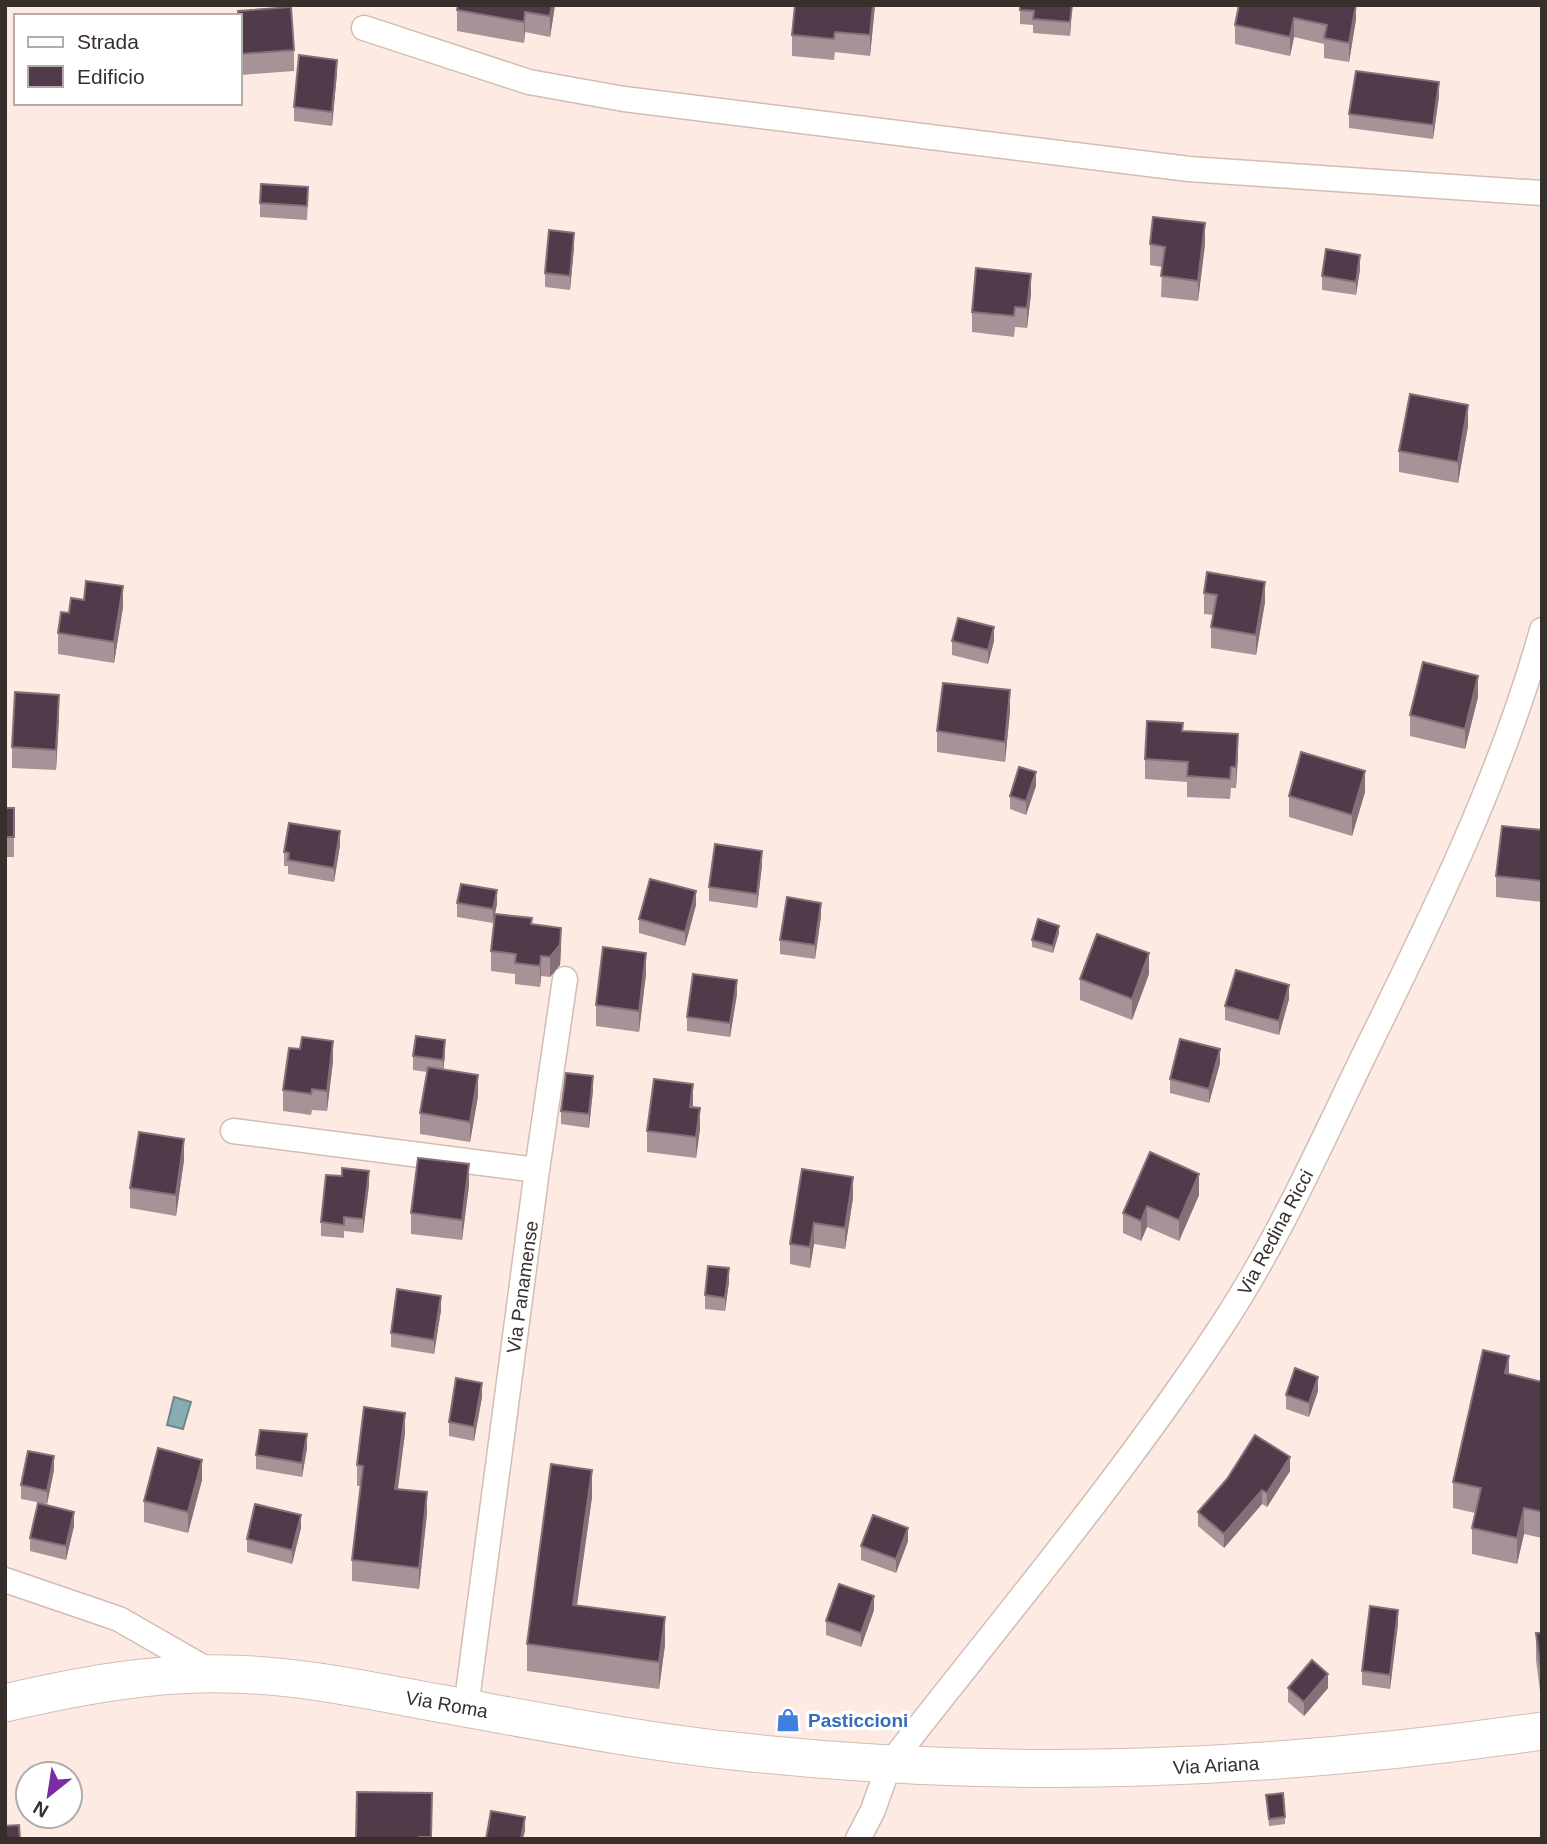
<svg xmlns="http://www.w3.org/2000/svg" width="1547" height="1844" viewBox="0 0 1547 1844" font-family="Arial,sans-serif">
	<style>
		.water { fill: #88acb2; stroke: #70868a; stroke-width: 2 }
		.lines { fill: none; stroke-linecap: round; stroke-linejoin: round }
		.minor-casing { stroke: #d2bdb3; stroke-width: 27 }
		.secondary-casing { stroke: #d2bdb3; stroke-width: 39 }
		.minor { stroke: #fff; stroke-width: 24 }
		.secondary { stroke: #fff; stroke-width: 37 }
		.wall { fill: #a79397 }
		.shaded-wall { fill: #857079 }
		.building { fill: #513b4b; stroke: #857079; stroke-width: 2 }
		.labels { text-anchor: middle; stroke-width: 7; stroke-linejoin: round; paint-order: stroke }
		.street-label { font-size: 19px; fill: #372f2b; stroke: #fff }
		.shop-label { font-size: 19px; font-weight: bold; fill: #366cbe; stroke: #fff; text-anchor: start }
	</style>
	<rect width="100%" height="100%" fill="#fdebe3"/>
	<path class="water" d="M174 1397 191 1402 183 1429 167 1425Z"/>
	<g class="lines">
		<g class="minor-casing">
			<g id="minor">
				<path d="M364 28 529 82 624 99 1189 169 1542 193"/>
				<path d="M233 1131 537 1170 466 1708"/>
				<path d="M537 1170 565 979"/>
				<path d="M5 1580 119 1619 213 1673"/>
				<path d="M858 1839 873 1810 889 1765C1001 1621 1121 1479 1221 1327 1277 1242 1319 1148 1363 1057 1431 919 1501 778 1542 630"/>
			</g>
		</g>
		<g class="secondary-casing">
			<path id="secondary" d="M5 1703C78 1686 154 1672 228 1674 293 1675 357 1688 421 1700 528 1719 635 1741 743 1752 1013 1781 1274 1770 1542 1731"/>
		</g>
		<use href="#minor" class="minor"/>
		<use href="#secondary" class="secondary"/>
	</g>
	<g class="wall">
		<path d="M555 5 550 37 525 32 524 43 457 31V10Z"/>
		<path d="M795 5H875L870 56 835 52 834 60 792 56V35Z"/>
		<path d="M1020 5H1072L1070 36 1033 33V25L1020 24Z"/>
		<path d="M1356 5V19L1349 62 1324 58V44L1294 37 1290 56 1235 44V25Z"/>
		<path d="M240 16 294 50V71L241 75 240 54Z"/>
		<path d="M337 73 332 126 294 121V107Z"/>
		<path d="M1439 96 1433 139 1349 128V114Z"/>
		<path d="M308 201 307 220 260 217V203Z"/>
		<path d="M1150 244H1205L1198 301 1161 297 1162 267 1150 265Z"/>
		<path d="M574 247 570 290 545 287V273Z"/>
		<path d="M1360 269 1356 295 1322 290V276Z"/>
		<path d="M1031 294 1027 328 1015 327 1014 337 972 332V312Z"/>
		<path d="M1468 426 1458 483 1399 472V451Z"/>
		<path d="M1204 593 1265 602 1256 655 1211 648V627L1213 615 1204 614Z"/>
		<path d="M123 607 114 663 58 654V633L69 613Z"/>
		<path d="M952 641H994L988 664 952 655Z"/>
		<path d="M1478 697 1465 749 1410 736V715Z"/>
		<path d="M1010 711 1005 762 937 752V731Z"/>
		<path d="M59 716 56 770 12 768V747Z"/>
		<path d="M1183 731 1238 755 1236 788H1231L1230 799 1187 797V782L1145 779V759Z"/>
		<path d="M1036 786 1026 815 1010 809V796Z"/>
		<path d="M1365 792 1352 836 1289 817V796Z"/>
		<rect x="5" y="808" width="9" height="49"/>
		<path d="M1542 830V902L1496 897V876Z"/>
		<path d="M340 845 334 882 288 874V866H284V852Z"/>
		<path d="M762 865 757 908 709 901V887Z"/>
		<path d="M457 903 497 904 493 923 457 917Z"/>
		<path d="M696 905 685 946 639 933V919Z"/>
		<path d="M821 916 815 959 780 954V940Z"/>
		<path d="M532 925 561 948 560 965 550 977 541 976 540 987 515 984V974L491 971V951Z"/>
		<path d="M1059 933 1053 953 1032 947V940Z"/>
		<path d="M646 974 639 1032 596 1026V1005Z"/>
		<path d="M1149 974 1132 1020 1080 1000V979Z"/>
		<path d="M737 994 730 1037 687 1031V1017Z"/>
		<path d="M1289 999 1279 1035 1225 1020V1006Z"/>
		<path d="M445 1054 443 1069 478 1096 470 1142 420 1134V1113L427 1072 413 1070V1056Z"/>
		<path d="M333 1061 327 1111 312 1110 311 1115 283 1111V1090Z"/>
		<path d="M1220 1063 1209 1103 1170 1093V1079Z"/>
		<path d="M593 1090 589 1128 561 1124V1111Z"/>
		<path d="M700 1129 696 1158 647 1152V1131Z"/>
		<path d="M1150 1152 1199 1195 1179 1241 1147 1227 1141 1241 1123 1233V1213Z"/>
		<path d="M184 1160 176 1216 130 1208V1188Z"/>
		<path d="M802 1169 853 1198 845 1249 814 1244 810 1268 790 1264V1244Z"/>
		<path d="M369 1185 363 1233 344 1231V1238L321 1236V1222Z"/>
		<path d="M469 1185 462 1240 411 1234V1213Z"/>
		<path d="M729 1282 725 1311 705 1309V1295Z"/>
		<path d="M441 1310 434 1354 391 1347V1333Z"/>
		<path d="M1509 1374 1542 1382V1538L1524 1534 1517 1564 1472 1554V1528L1475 1513 1453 1508V1482Z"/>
		<path d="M1318 1391 1309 1417 1286 1409V1395Z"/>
		<path d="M482 1397 474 1441 449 1436V1422Z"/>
		<path d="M405 1433 398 1489 427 1513 419 1589 352 1581V1560L361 1486H357V1465Z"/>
		<path d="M307 1448 302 1477 256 1469V1455Z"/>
		<path d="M54 1470 47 1504 21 1499V1485Z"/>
		<path d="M1290 1471 1267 1507 1262 1504 1224 1548 1198 1526V1512Z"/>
		<path d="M202 1480 188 1533 144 1522V1501Z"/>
		<path d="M592 1497 577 1605 665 1645 659 1689 527 1671V1644Z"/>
		<path d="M74 1526 66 1560 30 1551V1538Z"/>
		<path d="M301 1528 292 1564 247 1552V1539Z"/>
		<path d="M908 1541 896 1573 861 1560V1546Z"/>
		<path d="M1541 1582H1542V1614L1541 1608Z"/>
		<path d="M874 1610 861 1647 826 1635V1621Z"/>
		<path d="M1398 1624 1390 1689 1362 1685V1671Z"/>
		<path d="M1536 1633H1542V1690L1540 1691 1536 1660Z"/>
		<path d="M1288 1688H1328L1304 1716 1288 1702Z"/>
		<path d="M432 1793 431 1839H356Z"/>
		<path d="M1266 1795 1285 1817V1824L1269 1826Z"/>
	</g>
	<g class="shaded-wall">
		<path d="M552 5H555L550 37V16Z"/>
		<path d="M873 5H875L870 56V35Z"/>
		<path d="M1072 5 1070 36V22Z"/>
		<path d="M1356 5V19L1349 62V43Z"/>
		<path d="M525 12V32L524 43V22Z"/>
		<path d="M1294 18V37L1290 56V37Z"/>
		<path d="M337 60V73L332 126V112Z"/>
		<path d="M1439 82V96L1433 139V125Z"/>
		<path d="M1205 223V244L1198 301V281Z"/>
		<path d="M574 233V247L570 290V276Z"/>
		<path d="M1360 255V269L1356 295V282Z"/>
		<path d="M1031 274V294L1027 328V308Z"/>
		<path d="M1468 405V426L1458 483V462Z"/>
		<path d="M1265 582V602L1256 655V635Z"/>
		<path d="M123 586V607L114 663V642Z"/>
		<path d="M994 627V641L988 664V650Z"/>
		<path d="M1478 676V697L1465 749V729Z"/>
		<path d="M1010 690V711L1005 762V742Z"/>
		<path d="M59 695V716L56 770V750Z"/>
		<path d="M1238 734V755L1236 788V767Z"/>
		<path d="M1365 771V792L1352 836V815Z"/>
		<path d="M1036 772V786L1026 815V801Z"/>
		<path d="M340 831V845L334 882V868Z"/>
		<path d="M762 851V865L757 908V894Z"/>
		<path d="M497 890V904L493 923V909Z"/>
		<path d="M696 891V905L685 946V932Z"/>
		<path d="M821 903V916L815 959V945Z"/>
		<path d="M1059 926V933L1053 953V946Z"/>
		<path d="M561 928V948L560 965 550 977V957Z"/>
		<path d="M646 953V974L639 1032V1011Z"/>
		<path d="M1149 953V974L1132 1020V999Z"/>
		<path d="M541 956V976L540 987V966Z"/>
		<path d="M737 980V994L730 1037V1023Z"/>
		<path d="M1289 985V999L1279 1035V1021Z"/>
		<path d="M445 1040V1054L443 1074V1060Z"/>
		<path d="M333 1041V1061L327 1111V1091Z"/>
		<path d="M1220 1049V1063L1209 1103V1089Z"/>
		<path d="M478 1075V1096L470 1142V1122Z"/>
		<path d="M593 1076V1090L589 1128V1114Z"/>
		<path d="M693 1084V1105L690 1128V1107Z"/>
		<path d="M700 1108V1129L696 1158V1137Z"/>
		<path d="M184 1139V1160L176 1216V1195Z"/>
		<path d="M469 1164V1185L462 1240V1220Z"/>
		<path d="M369 1171V1185L363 1233V1219Z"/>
		<path d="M1199 1174V1195L1179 1241V1220Z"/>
		<path d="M853 1177V1198L845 1249V1228Z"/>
		<path d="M1147 1206V1227L1141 1241V1221Z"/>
		<path d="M814 1223V1244L810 1268V1247Z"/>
		<path d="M729 1268V1282L725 1311V1298Z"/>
		<path d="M441 1296V1310L434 1354V1340Z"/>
		<path d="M1509 1356V1382L1505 1373Z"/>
		<path d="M1318 1377V1391L1309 1417V1403Z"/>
		<path d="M482 1383V1397L474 1441V1427Z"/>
		<path d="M405 1413V1433L395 1509V1489Z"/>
		<path d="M307 1434V1448L302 1477V1463Z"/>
		<path d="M54 1456V1470L47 1504V1491Z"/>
		<path d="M1290 1457V1471L1267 1507V1493Z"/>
		<path d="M202 1460V1480L188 1533V1512Z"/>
		<path d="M592 1470V1497L573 1632V1605Z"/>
		<path d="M1262 1490V1504L1224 1548V1534Z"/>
		<path d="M427 1492V1513L419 1589V1568Z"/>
		<path d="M1524 1508V1534L1517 1564V1538Z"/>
		<path d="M74 1512V1526L66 1560V1546Z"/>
		<path d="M301 1515V1528L292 1564V1550Z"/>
		<path d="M908 1528V1541L896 1573V1559Z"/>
		<path d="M874 1596V1610L861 1647V1633Z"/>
		<path d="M1398 1610V1624L1390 1689V1675Z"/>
		<path d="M665 1617V1645L659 1689V1662Z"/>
		<path d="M1328 1674V1688L1304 1716V1702Z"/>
		<path d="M525 1817V1831L523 1839H521Z"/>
	</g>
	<g class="building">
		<path d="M458 5H552L550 16 525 12 524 22 457 10Z"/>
		<path d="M795 5H873L870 35 835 32 834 39 792 35Z"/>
		<path d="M1020 5H1072L1070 22 1033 19 1034 11 1020 10Z"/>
		<path d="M1239 5H1356L1349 43 1324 38 1327 25 1294 18 1290 37 1235 25Z"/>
		<path d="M291 7 294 50 241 54 240 16H238V11Z"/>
		<path d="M299 55 337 60 332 112 294 107Z"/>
		<path d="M1356 71 1439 82 1433 125 1349 114Z"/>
		<path d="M261 184 308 187 307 206 260 203Z"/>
		<path d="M1153 217 1205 223 1198 281 1161 276 1165 247 1150 244Z"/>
		<path d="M549 230 574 233 570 276 545 273Z"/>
		<path d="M1326 249 1360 255 1356 282 1322 276Z"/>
		<path d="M976 268 1031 274 1027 308 1015 307 1014 316 972 312Z"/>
		<path d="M1410 394 1468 405 1458 462 1399 451Z"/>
		<path d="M1207 572 1265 582 1256 635 1211 627 1217 595 1204 593Z"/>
		<path d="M86 581 123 586 114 642 58 633 61 612 69 613 71 598 84 600Z"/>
		<path d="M958 618 994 627 988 650 952 641Z"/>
		<path d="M1423 662 1478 676 1465 729 1410 715Z"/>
		<path d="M943 683 1010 690 1005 742 937 731Z"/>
		<path d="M15 692 59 695 56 750 12 747Z"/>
		<path d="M1147 721 1183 723 1182 731 1238 734 1236 767H1231L1230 779 1187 776 1188 762 1145 759Z"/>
		<path d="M1301 752 1365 771 1352 815 1289 796Z"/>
		<path d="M1019 767 1036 772 1026 801 1010 796Z"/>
		<rect x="5" y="808" width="9" height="29"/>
		<path d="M289 823 340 831 334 868 288 860 289 853 284 852Z"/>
		<path d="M1502 826 1542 830V881L1496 876Z"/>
		<path d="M715 844 762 851 757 894 709 887Z"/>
		<path d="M650 879 696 891 685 932 639 919Z"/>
		<path d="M461 884 497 890 493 909 457 903Z"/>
		<path d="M787 897 821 903 815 945 780 940Z"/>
		<path d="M495 914 532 918 531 924 561 928 560 945 550 957 541 956 540 966 515 963 516 954 491 951Z"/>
		<path d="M1038 919 1059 926 1053 946 1032 940Z"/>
		<path d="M1097 934 1149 953 1132 999 1080 979Z"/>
		<path d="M603 947 646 953 639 1011 596 1005Z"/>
		<path d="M1236 970 1289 985 1279 1021 1225 1006Z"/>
		<path d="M693 974 737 980 730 1023 687 1017Z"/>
		<path d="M416 1036 445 1040 443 1060 413 1056Z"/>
		<path d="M302 1037 333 1041 327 1091 312 1089 311 1094 283 1090 289 1048 300 1049Z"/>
		<path d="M1180 1039 1220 1049 1209 1089 1170 1079Z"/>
		<path d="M428 1067 478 1075 470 1122 420 1113Z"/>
		<path d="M566 1073 593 1076 589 1114 561 1111Z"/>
		<path d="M654 1079 693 1084 690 1107 700 1108 696 1137 647 1131Z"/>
		<path d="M139 1132 184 1139 176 1195 130 1188Z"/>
		<path d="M1150 1152 1199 1174 1179 1220 1147 1206 1141 1221 1123 1213Z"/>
		<path d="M418 1158 469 1164 462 1220 411 1213Z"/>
		<path d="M342 1168 369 1171 363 1219 344 1217V1225L321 1222 326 1175 342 1176Z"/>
		<path d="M802 1169 853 1177 845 1228 814 1223 810 1247 790 1244Z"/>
		<path d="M708 1266 729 1268 725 1298 705 1295Z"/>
		<path d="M397 1289 441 1296 434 1340 391 1333Z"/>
		<path d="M1483 1350 1509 1356 1505 1373 1542 1382V1512L1524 1508 1517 1538 1472 1528 1481 1488 1453 1482Z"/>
		<path d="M1295 1368 1318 1377 1309 1403 1286 1395Z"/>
		<path d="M456 1378 482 1383 474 1427 449 1422Z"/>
		<path d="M364 1407 405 1413 395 1489 427 1492 419 1568 352 1560 363 1466 357 1465Z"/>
		<path d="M260 1430 307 1434 302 1463 256 1455Z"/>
		<path d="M1255 1435 1290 1457 1267 1493 1262 1490 1224 1534 1198 1512 1227 1479Z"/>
		<path d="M158 1448 202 1460 188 1512 144 1501Z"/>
		<path d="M28 1451 54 1456 47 1491 21 1485Z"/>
		<path d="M551 1464 592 1470 573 1605 665 1617 659 1662 527 1644Z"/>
		<path d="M38 1503 74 1512 66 1546 30 1538Z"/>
		<path d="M255 1504 301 1515 292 1550 247 1539Z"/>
		<path d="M873 1515 908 1528 896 1559 861 1546Z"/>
		<path d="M839 1584 874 1596 861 1633 826 1621Z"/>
		<path d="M1370 1606 1398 1610 1390 1675 1362 1671Z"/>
		<path d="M1536 1633H1542V1664H1540Z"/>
		<path d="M1312 1660 1328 1674 1304 1702 1288 1688Z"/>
		<path d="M357 1792 432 1793 431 1837H419V1839H356Z"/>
		<path d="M1283 1793 1285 1817 1269 1819 1266 1795Z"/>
		<path d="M491 1811 525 1817 521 1839H486Z"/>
		<path d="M19 1825 20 1839H5V1826Z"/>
	</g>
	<defs>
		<g id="shop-bare" transform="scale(1.89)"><path d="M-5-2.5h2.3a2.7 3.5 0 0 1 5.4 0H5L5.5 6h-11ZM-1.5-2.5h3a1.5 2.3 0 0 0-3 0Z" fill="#3f7fe0" stroke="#fff" stroke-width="2.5" paint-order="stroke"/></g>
	</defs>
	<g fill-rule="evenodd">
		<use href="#shop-bare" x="788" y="1720"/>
	</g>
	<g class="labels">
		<g class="street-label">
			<text transform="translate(1275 1232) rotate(-62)" y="7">Via Redina Ricci</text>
			<text transform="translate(522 1287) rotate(-82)" y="7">Via Panamense</text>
			<text transform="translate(447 1704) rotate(10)" y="7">Via Roma</text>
			<text transform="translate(1216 1765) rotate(-3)" y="7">Via Ariana</text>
		</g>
		<g class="shop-label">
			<text x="808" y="1727">Pasticcioni</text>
		</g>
	</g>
	<rect width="1547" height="1844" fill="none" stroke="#372f2b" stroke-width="14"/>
	<rect x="14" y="14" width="228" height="91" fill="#ffffff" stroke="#afacaa" stroke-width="2"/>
	<rect x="28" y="37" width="35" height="10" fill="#ffffff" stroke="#afacaa" stroke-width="2"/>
	<text x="77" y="49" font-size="21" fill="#372f2b">Strada</text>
	<rect x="28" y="66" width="35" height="21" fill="#513b4b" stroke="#afacaa" stroke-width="2"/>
	<text x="77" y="84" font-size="21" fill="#372f2b">Edificio</text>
	<g transform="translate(49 1795) rotate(210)"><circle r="33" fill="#ffffff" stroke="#afacaa" stroke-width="2"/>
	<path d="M0-5L12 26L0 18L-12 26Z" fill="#782ea1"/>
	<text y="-10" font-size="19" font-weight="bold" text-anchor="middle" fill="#372f2b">N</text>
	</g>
</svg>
